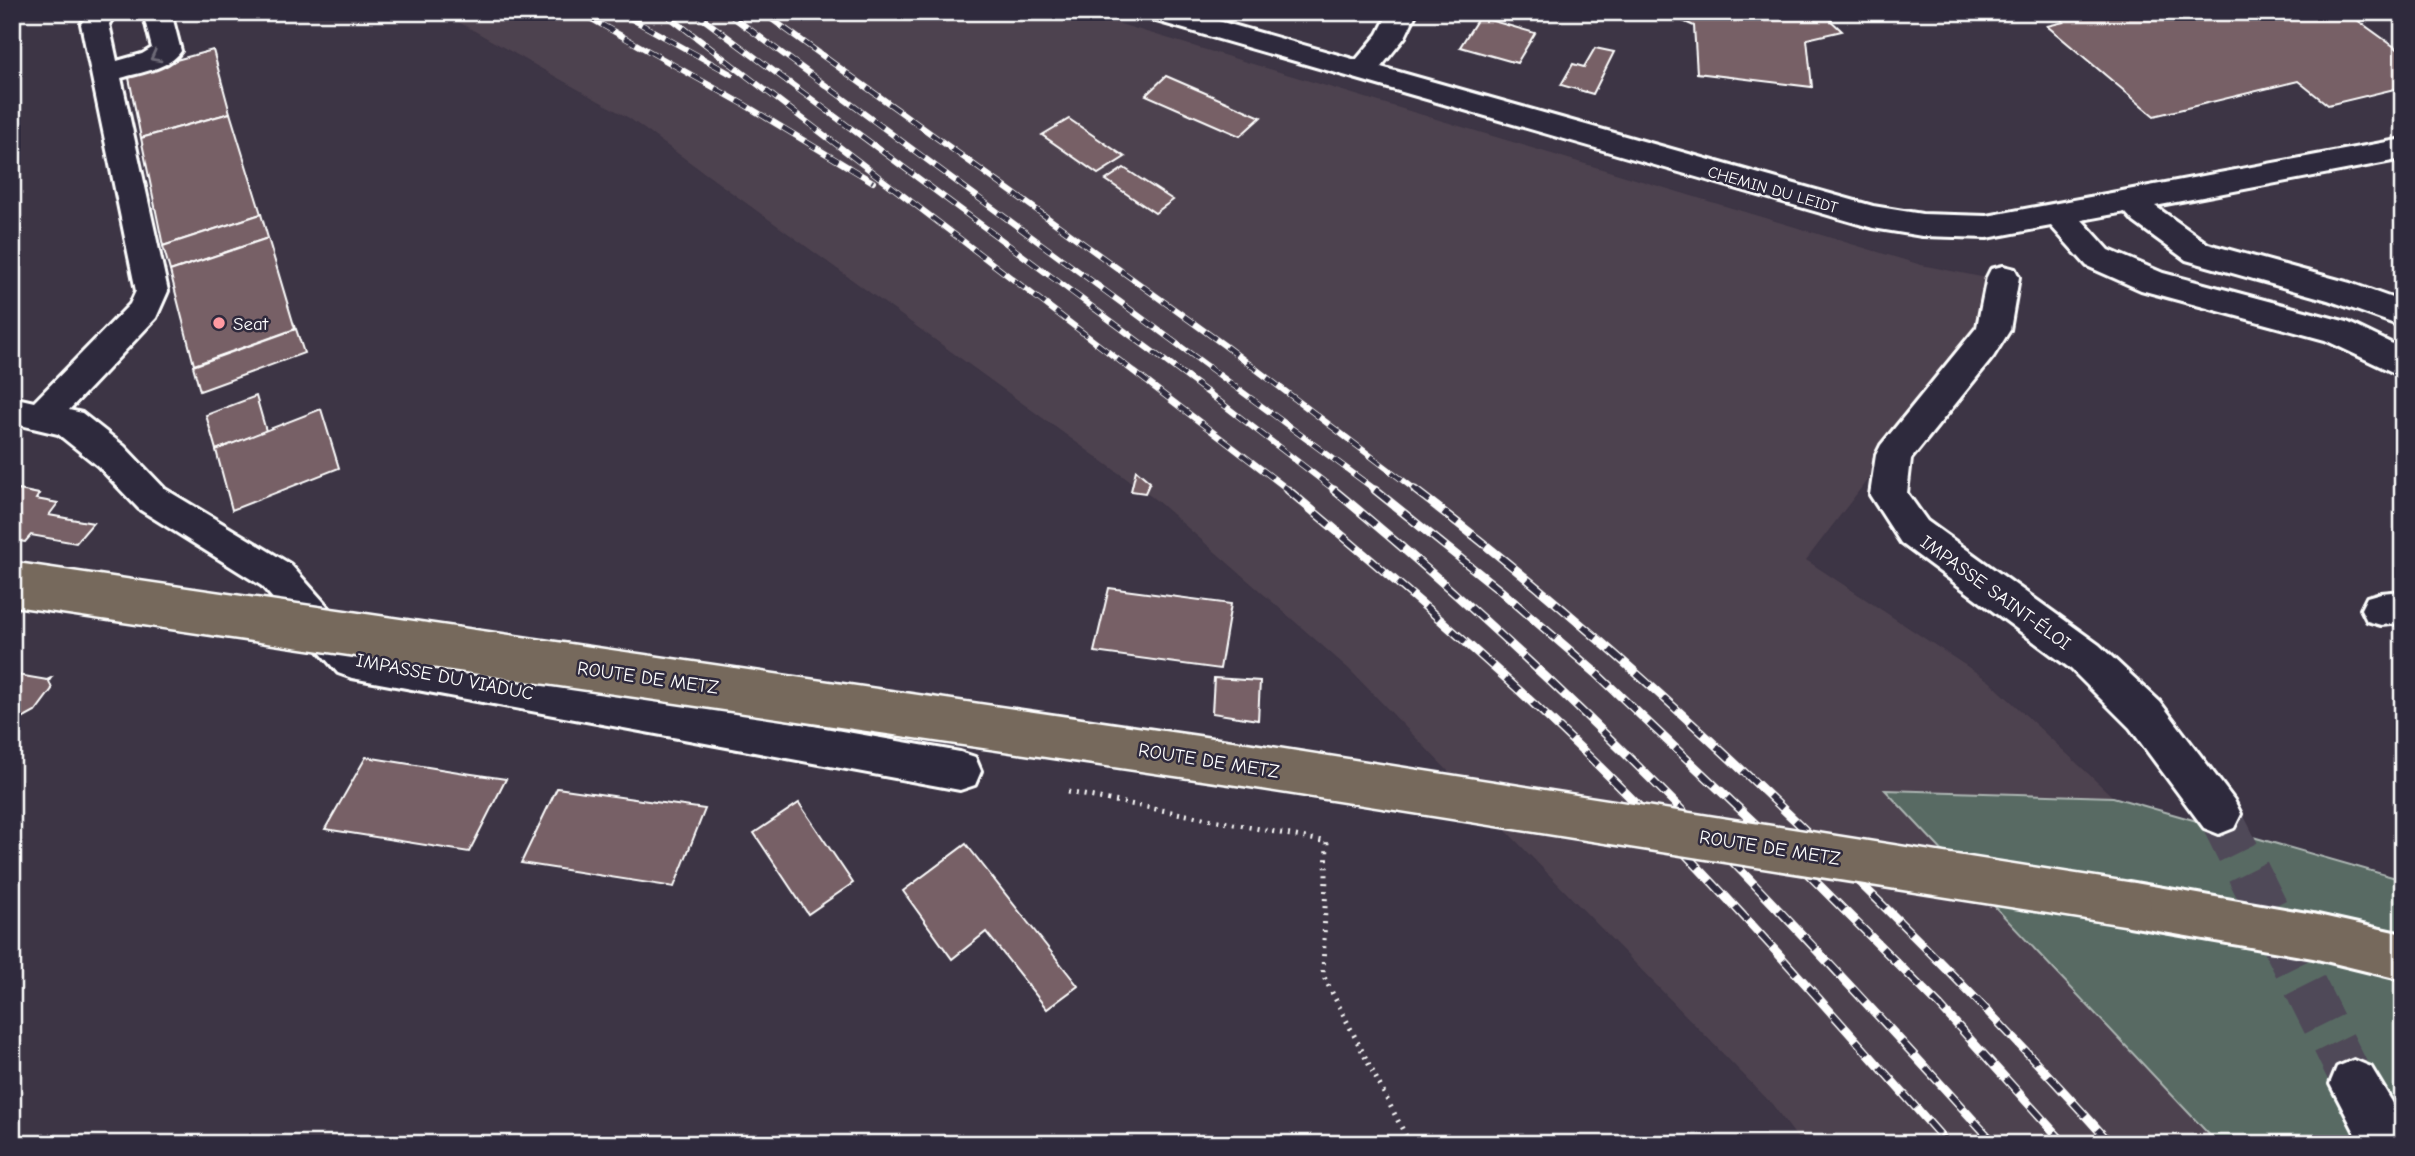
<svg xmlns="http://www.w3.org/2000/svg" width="2415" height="1156" viewBox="0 0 2415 1156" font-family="'Comic Neue',sans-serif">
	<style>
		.built { fill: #4e424f }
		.green { fill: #586b64; stroke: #acb5b2; stroke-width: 2 }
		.building { fill: #776066; stroke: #fff; stroke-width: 2 }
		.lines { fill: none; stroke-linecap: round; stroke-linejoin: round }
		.minor-tunnel { stroke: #504958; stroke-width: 43; stroke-dasharray: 43 21; stroke-linecap: butt }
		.minor-casing { stroke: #fff; stroke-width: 6 }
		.major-casing { stroke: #fff; stroke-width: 6 }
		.path { stroke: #fff; stroke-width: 5; stroke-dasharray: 2 6; stroke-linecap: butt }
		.minor { fill: #2f2a3d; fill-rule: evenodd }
		.major { fill: #76695c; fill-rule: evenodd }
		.rail-far1-casing { stroke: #fff; stroke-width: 6 }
		.rail-casing { stroke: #fff; stroke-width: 9 }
		.rail-far1 { stroke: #2f2a3d; stroke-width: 4.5; stroke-dasharray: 13; stroke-linecap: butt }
		.rail { stroke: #2f2a3d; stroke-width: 6; stroke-dasharray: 18; stroke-linecap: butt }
		.major-bridge-casing { stroke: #fff; stroke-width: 48; stroke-linecap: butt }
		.major-bridge { stroke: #76695c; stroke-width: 43 }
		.oneway { stroke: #6d6a77 }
		.poi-dot { fill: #ff9aa2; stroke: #2f2a3d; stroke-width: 2.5 }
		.labels { text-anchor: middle; stroke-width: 5; stroke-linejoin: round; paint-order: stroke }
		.far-street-label { font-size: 16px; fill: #fff; stroke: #2f2a3d }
		.poi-label { font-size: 19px; fill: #fff; stroke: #2f2a3d; text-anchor: start }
		.street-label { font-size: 19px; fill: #fff; stroke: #2f2a3d }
	</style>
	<rect width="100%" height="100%" fill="#3d3545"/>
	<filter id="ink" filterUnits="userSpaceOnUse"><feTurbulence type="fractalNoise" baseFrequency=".0143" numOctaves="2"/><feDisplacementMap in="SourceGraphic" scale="14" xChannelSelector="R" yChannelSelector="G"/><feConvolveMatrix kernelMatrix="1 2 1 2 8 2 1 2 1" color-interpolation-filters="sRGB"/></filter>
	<g filter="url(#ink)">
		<path class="built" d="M441 12H1080L1921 265 1991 279 1985 326 1806 560 1989 681 2113 797 1886 791 2218 1144H1802L1772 1104 1349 669 1156 500 629 118Z"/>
		<path class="green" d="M1885 790 2113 797 2403 880V1144H2218Z"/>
		<g class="building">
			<path d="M1663 12H1807L1814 19 1826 16 1842 31 1807 39 1812 87 1697 73 1694 26Z"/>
			<path d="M2053 12H2346L2403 53V87L2328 105 2298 81 2154 116 2047 26 2064 22Z"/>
			<path d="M1479 17 1535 33 1517 63 1460 47Z"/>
			<path d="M1595 48 1614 52 1593 94 1561 85 1573 64 1584 67Z"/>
			<path d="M213 50 230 113 141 138 128 73Z"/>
			<path d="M1166 76 1261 117 1240 136 1146 95Z"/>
			<path d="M230 113 261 214 163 246 141 138Z"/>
			<path d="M1069 119 1125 157 1098 174 1042 135Z"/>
			<path d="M1124 168 1173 200 1155 213 1106 180Z"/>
			<path d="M261 214 268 238 170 271 163 246Z"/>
			<path d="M268 238 295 329 194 365 170 271Z"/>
			<path d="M296 329 304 353 200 391 193 366Z"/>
			<path d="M256 396 266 431 216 450 206 415Z"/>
			<path d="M321 409 339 468 232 510 216 450Z"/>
			<path d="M1136 470 1150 482 1145 493 1131 491Z"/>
			<path d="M19 490 39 494 36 499 58 503 49 515 93 523 76 543 31 535 25 542 12 540V496Z"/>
			<path d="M1109 588 1231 604 1220 669 1094 652Z"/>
			<path d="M12 674 47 680 51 678 49 681 52 689 35 712 22 719 12 731Z"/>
			<path d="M1214 678 1260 681 1258 720 1212 713Z"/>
			<path d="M366 757 465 773 506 779 469 852 325 829Z"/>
			<path d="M557 788 705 809 674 887 521 863Z"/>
			<path d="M799 803 853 883 808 914 754 833Z"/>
			<path d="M966 844 1078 986 1047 1009 986 932 952 959 903 891Z"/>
		</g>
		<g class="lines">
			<path class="minor-tunnel" d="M2219 814 2354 1084"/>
			<g class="minor-casing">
				<g id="minor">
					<path d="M90 12H118L109 24 117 61 142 54 152 48 143 12H171L181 51C169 69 141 72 121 78L168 291 156 318 69 410 82 413 124 446 165 489 290 564 363 646 960 752 975 757 981 771 975 785 960 790 352 678 338 673 262 586 139 509 98 466 58 434 12 423V397L34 402 130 304 136 291 81 24Z"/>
					<path d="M1142 12H1187L1356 60 1378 34 1389 12H1417L1405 37 1381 67 1873 206 1922 214 1987 216 2403 139V159L2155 206 2208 244 2350 283 2403 302V327L2328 300 2186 260 2134 222 2125 212 2082 220 2109 250 2163 273 2347 322 2403 349V377L2325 340 2141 290 2087 266 2051 226 1987 238 1922 236 1873 228 1146 18Z"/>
					<path d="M2003 266 2015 269 2019 277 2010 330 1993 357 1911 459 1907 493 1927 521 2099 645 2160 702 2234 800 2241 814 2234 828 2219 834 2204 828 2130 728 2071 669 1901 543 1870 495 1876 455 1881 445 1977 327 1987 277 1991 269Z"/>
					<path d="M2403 591V623L2381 625 2367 621 2361 609 2367 597 2381 593Z"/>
					<path d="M2354 1060 2371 1067 2403 1120V1144H2361L2330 1084 2337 1067Z"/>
				</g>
			</g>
			<g class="major-casing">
				<path id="major" d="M2129 882 2313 914 2403 934V980L2313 958 2129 926 2113 919 2107 904 2113 889Z"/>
			</g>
			<path class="path" d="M1068 792 1327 842 1323 975 1410 1144"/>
			<use href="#minor" class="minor"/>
			<use href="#major" class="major"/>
			<g class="rail-far1-casing">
				<g id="rail-far1">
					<path d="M579 12 745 105 873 182"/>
					<path d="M619 12 731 74"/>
					<path d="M663 12 1290 491"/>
					<path d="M694 12 1211 395 1336 491"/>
					<path d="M726 12 1377 491"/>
					<path d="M762 12 1224 345 1417 491"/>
				</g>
			</g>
			<g class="rail-casing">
				<g id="rail">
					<path d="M1288 490C1400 584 1512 679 1615 782 1731 898 1840 1022 1948 1144"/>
					<path d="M1334 490C1574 687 1787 914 1995 1144"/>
					<path d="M1375 490 1501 591 1596 673 1802 868 1940 1006 2065 1144"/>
					<path d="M1415 490C1551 593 1678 708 1801 826 1908 928 2013 1034 2111 1144"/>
				</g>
			</g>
			<use href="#rail-far1" class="rail-far1"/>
			<use href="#rail" class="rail"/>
			<g class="major-bridge-casing">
				<path id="major-bridge" d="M12 584 1248 765 2129 904"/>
			</g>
			<use href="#major-bridge" class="major-bridge"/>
		</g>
		<defs><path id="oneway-chevron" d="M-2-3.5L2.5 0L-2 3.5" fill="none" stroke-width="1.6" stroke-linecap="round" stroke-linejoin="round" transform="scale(1.75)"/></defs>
		<use class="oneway" href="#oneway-chevron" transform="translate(155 57) rotate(152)"/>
	</g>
	<circle class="poi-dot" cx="219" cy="323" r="7"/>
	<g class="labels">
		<g class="far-street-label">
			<text transform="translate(1773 189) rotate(16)" y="6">CHEMIN DU LEIDT</text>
		</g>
		<g class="poi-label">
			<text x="233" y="330">Seat</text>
		</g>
		<g class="street-label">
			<text transform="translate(1996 592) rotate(36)" y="7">IMPASSE SAINT-ÉLOI</text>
			<text transform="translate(445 676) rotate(11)" y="7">IMPASSE DU VIADUC</text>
			<text transform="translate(648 677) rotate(8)" y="7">ROUTE DE METZ</text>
			<text transform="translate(1209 760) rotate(9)" y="7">ROUTE DE METZ</text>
			<text transform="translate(1770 847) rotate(9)" y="7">ROUTE DE METZ</text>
		</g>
	</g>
	<rect width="2415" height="1156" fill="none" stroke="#2f2a3d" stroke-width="42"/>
	<rect x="21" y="21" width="2373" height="1114" fill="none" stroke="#fff" stroke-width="2.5" filter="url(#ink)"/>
</svg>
